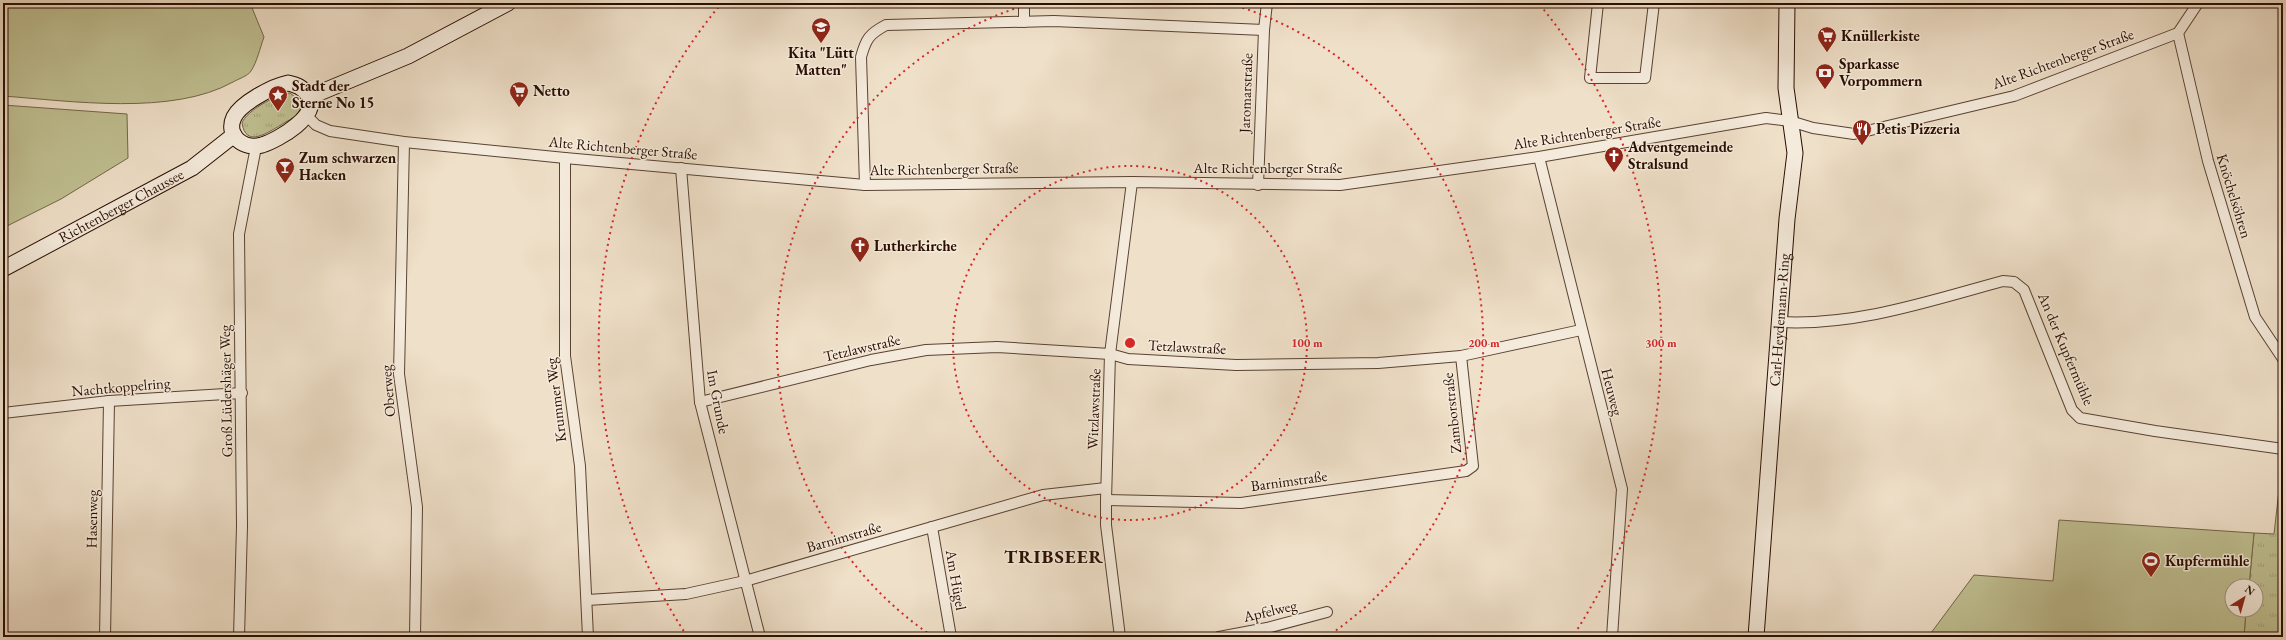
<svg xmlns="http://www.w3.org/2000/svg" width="2286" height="640" viewBox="0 0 2286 640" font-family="'EB Garamond',serif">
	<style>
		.grass { fill: url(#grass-tufts); stroke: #746649 }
		.garden { fill: #c0c092; stroke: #746649 }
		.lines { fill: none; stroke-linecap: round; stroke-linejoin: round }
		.street-casing { stroke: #5a4232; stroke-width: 12 }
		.secondary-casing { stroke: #290d00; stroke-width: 17 }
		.street { stroke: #f5ebdc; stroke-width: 10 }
		.secondary { stroke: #f5ebdc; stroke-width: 15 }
		.ring { fill: none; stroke: #d62828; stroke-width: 2; stroke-dasharray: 2 4 }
		.labels { text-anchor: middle; stroke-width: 3; stroke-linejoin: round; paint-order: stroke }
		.poi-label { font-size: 15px; font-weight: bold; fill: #290d00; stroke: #f5ebdc; text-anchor: start }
		.street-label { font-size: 15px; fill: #290d00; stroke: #f5ebdc }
		.district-label { font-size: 19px; font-weight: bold; letter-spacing: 1px; fill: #290d00; stroke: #f5ebdc }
		.centre { fill: #d62828; stroke: #f5ebdc; stroke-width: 2 }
		.ring-label { font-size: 12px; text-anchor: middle; font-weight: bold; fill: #d62828; stroke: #f5ebdc; stroke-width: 3; stroke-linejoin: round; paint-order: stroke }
	</style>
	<defs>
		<pattern id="grass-tufts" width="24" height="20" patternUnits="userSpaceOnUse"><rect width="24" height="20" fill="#c0c092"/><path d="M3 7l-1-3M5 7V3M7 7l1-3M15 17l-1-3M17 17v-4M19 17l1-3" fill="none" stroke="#a5a47c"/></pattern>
	</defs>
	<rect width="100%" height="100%" fill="#efe0c9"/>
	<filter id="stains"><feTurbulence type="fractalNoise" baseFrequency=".005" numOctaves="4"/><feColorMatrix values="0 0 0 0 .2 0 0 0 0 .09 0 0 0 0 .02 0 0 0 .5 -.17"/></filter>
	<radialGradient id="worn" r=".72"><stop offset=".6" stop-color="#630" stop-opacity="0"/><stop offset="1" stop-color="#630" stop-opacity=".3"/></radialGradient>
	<g class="grass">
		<path d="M290 93 299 100C301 104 301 108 299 112 296 118 286 121 281 125 268 132 246 149 242 123 246 111 277 94 290 93Z"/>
		<path d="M2283 455V637H2244L2246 610H2256V586H2249L2254 533 2274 534Z"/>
	</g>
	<g class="garden">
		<path d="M3 3H250L264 37C260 48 257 62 251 71 248 76 238 79 233 82 172 116 71 101 3 96Z"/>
		<path d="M3 105 127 114 128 158 61 199 3 228Z"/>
		<path d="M2059 520 2254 533 2249 586H2232V610H2246L2244 637H1928L1974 575 2053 581Z"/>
	</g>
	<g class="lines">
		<g class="street-casing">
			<g id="street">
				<path d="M1024 3V22"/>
				<path d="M1598 3 1590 78H1645L1654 3"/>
				<path d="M2178 33 2208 161 2255 317 2283 359"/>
				<path d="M307 116 316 125 330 131 404 142 565 158 865 185 1132 182 1340 185 1539 157 1766 118 1790 121 1813 128 1854 134 2014 96 2178 33 2198 3"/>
				<path d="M404 142 399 374 417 507 415 637"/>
				<path d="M1539 157 1622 489 1612 637"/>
				<path d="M565 158V356L580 466 588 637"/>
				<path d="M681 168 700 402 760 637"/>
				<path d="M865 185 861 57C866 39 869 34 886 25L1054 21 1264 30"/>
				<path d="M1258 185 1264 30 1267 3"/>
				<path d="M1780 322C1857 326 1929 301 2003 281L2014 282 2024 290 2072 410 2080 418 2155 431 2283 449"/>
				<path d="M700 402 871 360 926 350 997 347 1110 354 1128 359 1236 365 1378 363 1461 356 1581 330"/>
				<path d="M3 413 109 401 242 393"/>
				<path d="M1106 500 1241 503 1466 471 1473 466 1461 356"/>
				<path d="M932 527 951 637"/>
				<path d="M587 600 686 594 745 581 1043 495 1106 488"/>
				<path d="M105 637 109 401"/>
				<path d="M239 637 242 526 239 234 256 147"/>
				<path d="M1120 637 1106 525V500L1110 354 1132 182"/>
				<path d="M1219 637 1267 628 1327 612"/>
			</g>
		</g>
		<g class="secondary-casing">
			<g id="secondary">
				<path d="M288 83C297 85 302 87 308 95 322 115 278 140 262 145 244 150 225 136 234 117 241 103 273 86 288 83Z"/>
				<path d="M310 99 319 93 408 56 508 3"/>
				<path id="s1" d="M3 269 192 168 234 135"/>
				<path id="s2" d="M1756 637 1787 219 1795 153 1786 88 1787 3"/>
			</g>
		</g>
		<use href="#street" class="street"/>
		<use href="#secondary" class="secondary"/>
	</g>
	<g class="ring">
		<circle cx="1130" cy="343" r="177"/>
		<path d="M932 636A354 354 0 0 1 1029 4M1231 4A354 354 0 0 1 1328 636"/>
		<path d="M687 636A531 531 0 0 1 720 5M1540 5A531 531 0 0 1 1573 636"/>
	</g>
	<defs>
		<g id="school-pin" transform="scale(1)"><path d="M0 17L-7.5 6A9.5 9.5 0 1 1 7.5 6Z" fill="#8f2418" stroke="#f5ebdc"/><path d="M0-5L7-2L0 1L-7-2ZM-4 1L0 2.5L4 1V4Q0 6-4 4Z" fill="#fff"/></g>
		<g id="supermarket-pin" transform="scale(1)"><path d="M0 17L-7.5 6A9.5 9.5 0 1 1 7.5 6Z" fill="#8f2418" stroke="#f5ebdc"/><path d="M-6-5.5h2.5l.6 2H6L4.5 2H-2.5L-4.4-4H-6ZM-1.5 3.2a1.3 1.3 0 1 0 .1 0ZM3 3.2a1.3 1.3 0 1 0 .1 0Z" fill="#fff"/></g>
		<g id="bank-pin" transform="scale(1)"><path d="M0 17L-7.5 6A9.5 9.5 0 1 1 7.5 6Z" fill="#8f2418" stroke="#f5ebdc"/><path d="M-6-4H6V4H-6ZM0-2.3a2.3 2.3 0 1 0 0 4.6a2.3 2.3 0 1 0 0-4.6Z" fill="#fff"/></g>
		<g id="sight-pin" transform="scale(1)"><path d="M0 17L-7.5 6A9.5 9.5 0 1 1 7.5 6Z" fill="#8f2418" stroke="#f5ebdc"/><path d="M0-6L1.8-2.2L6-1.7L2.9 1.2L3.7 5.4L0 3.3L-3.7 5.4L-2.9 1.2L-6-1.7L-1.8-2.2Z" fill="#fff"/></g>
		<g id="restaurant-pin" transform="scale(1)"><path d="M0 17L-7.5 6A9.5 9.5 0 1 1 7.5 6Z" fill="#8f2418" stroke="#f5ebdc"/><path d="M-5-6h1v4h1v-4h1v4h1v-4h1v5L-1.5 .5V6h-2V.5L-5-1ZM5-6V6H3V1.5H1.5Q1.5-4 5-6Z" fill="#fff"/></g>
		<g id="church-pin" transform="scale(1)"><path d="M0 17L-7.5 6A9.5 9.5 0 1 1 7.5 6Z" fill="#8f2418" stroke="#f5ebdc"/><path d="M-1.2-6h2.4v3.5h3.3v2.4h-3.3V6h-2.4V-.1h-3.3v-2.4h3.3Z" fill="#fff"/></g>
		<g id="bar-pin" transform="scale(1)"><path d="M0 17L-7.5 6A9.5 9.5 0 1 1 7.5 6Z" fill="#8f2418" stroke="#f5ebdc"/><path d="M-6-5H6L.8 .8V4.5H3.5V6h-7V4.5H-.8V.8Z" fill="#fff"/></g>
		<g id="stadium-pin" transform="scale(1)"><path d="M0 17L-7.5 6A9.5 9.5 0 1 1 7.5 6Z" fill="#8f2418" stroke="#f5ebdc"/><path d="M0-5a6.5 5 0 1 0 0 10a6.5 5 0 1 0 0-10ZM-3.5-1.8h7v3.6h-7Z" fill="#fff"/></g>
	</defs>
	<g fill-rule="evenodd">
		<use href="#school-pin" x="821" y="27"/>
		<use href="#supermarket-pin" x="1827" y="36"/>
		<use href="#bank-pin" x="1825" y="73"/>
		<use href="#supermarket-pin" x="519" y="91"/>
		<use href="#sight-pin" x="278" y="95"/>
		<use href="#restaurant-pin" x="1862" y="129"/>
		<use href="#church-pin" x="1614" y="156"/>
		<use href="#bar-pin" x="285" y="167"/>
		<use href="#church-pin" x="860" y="246"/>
		<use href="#stadium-pin" x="2151" y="561"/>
	</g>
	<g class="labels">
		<g class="poi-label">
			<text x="1841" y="41">Knüllerkiste</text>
			<text x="821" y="58" text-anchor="middle">Kita "Lütt<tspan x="821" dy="17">Matten"</tspan></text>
			<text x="1839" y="69">Sparkasse<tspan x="1839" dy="17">Vorpommern</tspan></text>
			<text x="292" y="91">Stadt der<tspan x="292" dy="17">Sterne No 15</tspan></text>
			<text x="533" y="96">Netto</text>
			<text x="1876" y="134">Petis Pizzeria</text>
			<text x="1628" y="152">Adventgemeinde<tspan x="1628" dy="17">Stralsund</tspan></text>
			<text x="299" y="163">Zum schwarzen<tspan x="299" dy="17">Hacken</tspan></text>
			<text x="874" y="251">Lutherkirche</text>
			<text x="2165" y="566">Kupfermühle</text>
		</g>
		<g class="street-label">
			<text transform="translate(2063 59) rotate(-20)" y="5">Alte Richtenberger Straße</text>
			<text transform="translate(1246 93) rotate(-88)" y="5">Jaromarstraße</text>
			<text transform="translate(1587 133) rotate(-9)" y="5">Alte Richtenberger Straße</text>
			<text transform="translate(623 148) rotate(5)" y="5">Alte Richtenberger Straße</text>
			<text x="1268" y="173">Alte Richtenberger Straße</text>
			<text transform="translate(944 169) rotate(-1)" y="5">Alte Richtenberger Straße</text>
			<text transform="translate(2234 196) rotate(73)" y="5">Knöchelsöhren</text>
			<text dy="5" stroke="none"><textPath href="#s1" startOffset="134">Richtenberger Chaussee</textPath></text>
			<text dy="5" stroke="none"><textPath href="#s2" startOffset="318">Carl-Heydemann-Ring</textPath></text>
			<text transform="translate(1187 347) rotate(3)" y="5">Tetzlawstraße</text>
			<text transform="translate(862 348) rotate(-13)" y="5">Tetzlawstraße</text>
			<text transform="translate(2066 349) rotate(67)" y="5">An der Kupfermühle</text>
			<text transform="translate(121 387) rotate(-5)" y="5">Nachtkoppelring</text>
			<text transform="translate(226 391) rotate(-91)" y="5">Groß Lüdershäger Weg</text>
			<text transform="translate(388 391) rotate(-95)" y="5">Oberweg</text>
			<text transform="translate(1612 392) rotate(76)" y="5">Heuweg</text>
			<text transform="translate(556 400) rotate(-97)" y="5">Krummer Weg</text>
			<text transform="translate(718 402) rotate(79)" y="5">Im Grunde</text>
			<text transform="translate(1094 409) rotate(-88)" y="5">Witzlawstraße</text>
			<text transform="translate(1452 413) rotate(-96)" y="5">Zamborstraße</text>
			<text transform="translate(1289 481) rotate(-8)" y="5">Barnimstraße</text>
			<text transform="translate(92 519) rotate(-89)" y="5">Hasenweg</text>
			<text transform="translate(844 537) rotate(-16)" y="5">Barnimstraße</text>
			<text transform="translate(956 580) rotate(80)" y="5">Am Hügel</text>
			<text transform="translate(1270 611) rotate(-13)" y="5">Apfelweg</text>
		</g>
		<g class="district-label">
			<text x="1054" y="563">TRIBSEER</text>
		</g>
	</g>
	<circle cx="1130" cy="343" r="6" class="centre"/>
	<g class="ring-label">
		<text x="1307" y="347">100 m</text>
		<text x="1484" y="347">200 m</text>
		<text x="1661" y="347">300 m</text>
	</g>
	<rect width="2286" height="640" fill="none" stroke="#efe0c9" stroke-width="16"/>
	<rect x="4" y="4" width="2278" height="632" fill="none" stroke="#290d00" stroke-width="2"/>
	<rect x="8" y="8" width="2270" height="624" fill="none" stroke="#290d00"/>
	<g transform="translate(2244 598) rotate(37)"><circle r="19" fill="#f5ebdc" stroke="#a39284"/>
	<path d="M0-3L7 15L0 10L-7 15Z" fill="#8f2418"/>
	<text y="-6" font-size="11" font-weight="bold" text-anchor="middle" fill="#290d00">N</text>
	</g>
	<rect width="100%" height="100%" filter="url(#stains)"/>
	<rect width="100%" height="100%" fill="url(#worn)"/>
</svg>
